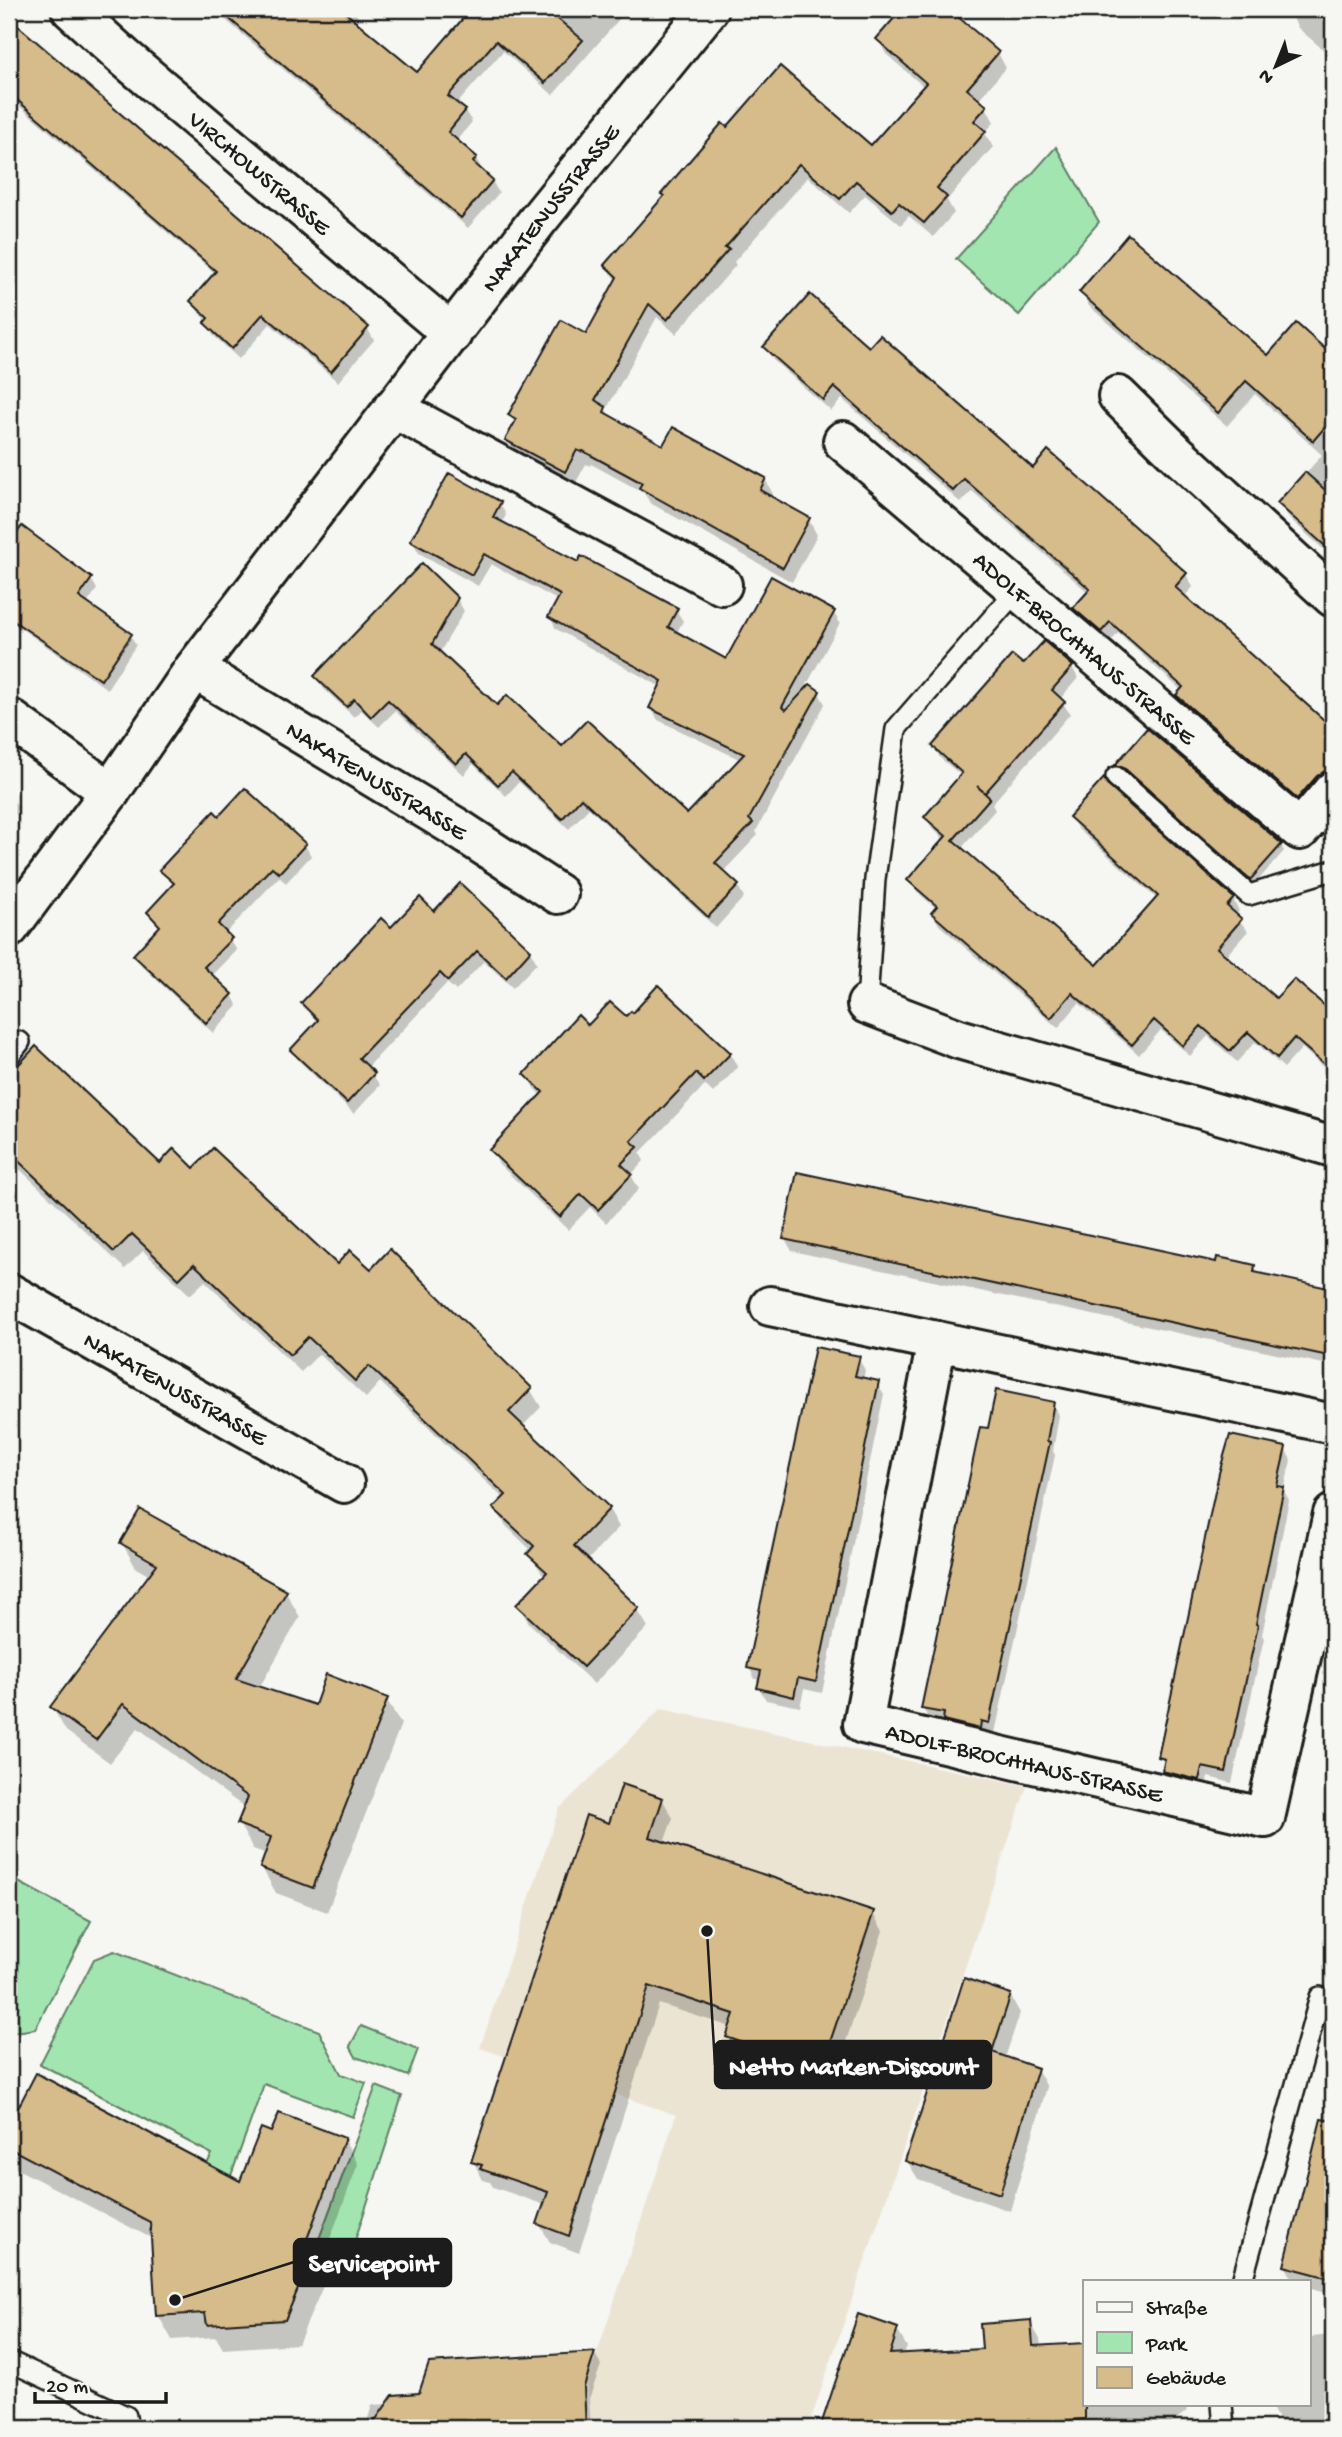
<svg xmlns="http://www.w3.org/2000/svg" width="1342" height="2437" viewBox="0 0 1342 2437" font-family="'Gochi Hand',sans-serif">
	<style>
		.built { fill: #ece4d3 }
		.green { fill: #a3e5b0; stroke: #608066; stroke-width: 2 }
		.shadow { fill: #0003 }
		.building { fill: #d6bb8b; stroke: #1c1c1c; stroke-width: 2 }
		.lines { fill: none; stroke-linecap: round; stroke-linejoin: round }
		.lane-casing { stroke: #1c1c1c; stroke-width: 24 }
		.street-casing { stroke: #1c1c1c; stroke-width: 44 }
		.lane { stroke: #f6f6f2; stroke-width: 19 }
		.street { stroke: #f6f6f2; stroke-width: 38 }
		.labels { text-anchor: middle; stroke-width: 5; stroke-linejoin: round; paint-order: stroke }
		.street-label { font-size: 24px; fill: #1c1c1c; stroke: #f6f6f2 }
		.leader { fill: none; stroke: #1c1c1c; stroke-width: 2.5 }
		.callout-dot { fill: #1c1c1c; stroke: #f6f6f2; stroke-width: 2.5 }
		.callout { fill: #1c1c1c; stroke: #1c1c1c; stroke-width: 2.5 }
		.callout-label { font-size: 26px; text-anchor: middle; font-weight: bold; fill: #fff }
	</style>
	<rect width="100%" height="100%" fill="#f6f6f2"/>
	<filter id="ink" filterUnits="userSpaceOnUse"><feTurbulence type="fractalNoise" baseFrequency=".0143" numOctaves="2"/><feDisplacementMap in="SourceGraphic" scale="14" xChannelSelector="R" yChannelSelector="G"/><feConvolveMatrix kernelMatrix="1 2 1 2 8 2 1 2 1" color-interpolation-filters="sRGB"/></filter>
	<g filter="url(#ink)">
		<path class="built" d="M661 1709 1027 1786 808 2428H589L588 2380 676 2115 480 2048 559 1809Z"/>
		<g class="green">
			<path d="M1056 147 1099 222 1019 315 956 259Z"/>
			<path d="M9 1877 91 1921 35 2029 9 2033Z"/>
			<path d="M114 1951 319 2031 341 2074 366 2083 353 2117 264 2084 225 2192 200 2178 212 2154 40 2064 94 1959Z"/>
			<path d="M361 2026 418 2049 408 2076 356 2057 350 2046Z"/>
			<path d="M376 2086 402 2096 348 2262 325 2252 328 2243 319 2239Z"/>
		</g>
		<g class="shadow">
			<path d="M213 9H354L359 19 355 23 417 75 479 24 492 9H628L553 95 503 51 456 105 465 111 472 122 456 141 476 158 482 170 481 171 492 181 499 193 468 228Z"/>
			<path d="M904 9H946L998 53 1006 68 978 100 986 107 994 122 985 133 993 147 947 200 954 213 933 237 909 216 901 225 865 195 849 213 808 177 734 262 736 265 676 334 657 317 606 410 611 418 664 447 765 479 773 494 771 498 809 520 817 535 792 582 650 503 644 493 591 464 590 466 586 464 574 486 516 454 507 440 515 424 510 415 587 336 617 282 606 265 727 129 871 148 924 87 886 54 878 39Z"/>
			<path d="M1293 9H1333V58L1298 28 1290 13Z"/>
			<path d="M9 21 367 328 374 340 338 382 270 324 239 359 213 335 206 323 208 321 199 313 192 302 216 274 9 97Z"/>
			<path d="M1333 63V85L1326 72Z"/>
			<path d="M1081 292 1268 358 1296 326 1333 358V558L1288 517 1279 503 1322 455 1255 394 1227 426 1089 306Z"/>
			<path d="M765 347 869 349 1033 470 1048 453 1186 574 1193 587 1184 597 1333 730V783L1305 811 1185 708 1178 696 1182 691 1118 633 1109 644 1082 621 1075 608 1089 593 972 491 961 503 842 399 831 411 773 360Z"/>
			<path d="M500 503 506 515 502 523 579 565 676 610 683 621 676 634 727 662 833 612 840 623 802 694 819 693 825 704 756 831 758 835 723 872 738 886 744 897 716 928 589 808 569 829 519 782 506 796 473 764 464 775 395 711 379 727 361 710 354 717 323 688 316 677 457 599 464 611 439 654 497 707 563 749 687 817 741 760 658 720 651 708 661 687 556 629 550 617 559 601 491 564 478 586 419 553 412 541Z"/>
			<path d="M9 518 91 579 97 589 86 605 130 635 136 645 107 689 9 620Z"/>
			<path d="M1023 667H1072L1078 678 1060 699 1070 714 992 804 995 810 961 849 1097 968 1157 899 1078 829 1071 818 1109 789 1233 899 1239 911 1235 915 1248 931 1225 957 1277 1001 1324 1007 1333 996V1076L1302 1048 1284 1068 1255 1042 1237 1062 1208 1036 1190 1056 1161 1030 1139 1055 1079 1003 1058 1028 939 925 933 914 937 909 916 891 910 880 945 840 932 828 926 817 962 776 940 758 934 746Z"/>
			<path d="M1147 731 1281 845 1284 851 1254 885 1129 774 1120 771 1117 765Z"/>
			<path d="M9 794 19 808 9 823Z"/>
			<path d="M219 819 305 845 311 856 286 883 279 877 225 934 237 950 212 976 232 995 238 1006 213 1033 142 966 136 955 160 928 149 912 174 886 161 870Z"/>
			<path d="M460 885 530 951 537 963 513 988 484 961 456 991 447 983 367 1068 380 1085 354 1114 299 1061 292 1050 318 1023 303 1003 391 930 434 913Z"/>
			<path d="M626 1019 730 1054 738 1067 713 1093 705 1085 640 1153 644 1161 631 1175 639 1189 606 1223 590 1207 568 1230 499 1164 491 1150 542 1096 534 1088 526 1074 588 1028Z"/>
			<path d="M36 1049 160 1165 194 1170 337 1267 371 1272 530 1389 541 1407 522 1427 609 1509 619 1527 587 1561 637 1609 648 1627 594 1684 529 1623 518 1605 545 1577 529 1554 532 1551 506 1526 495 1508 504 1499 380 1382 366 1398 319 1354 301 1372 205 1281 190 1295 143 1251 125 1269 9 1159V1077Z"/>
			<path d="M785 1239 1254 1266 1259 1275 1333 1291V1366L792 1251Z"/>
			<path d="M858 1358 865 1370 863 1380 877 1383 884 1394 822 1693 804 1689 800 1707 766 1700 759 1688 761 1680 755 1679 749 1667Z"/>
			<path d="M1053 1404 1059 1415 1053 1451 1055 1455 995 1733 987 1732 986 1739 951 1731 946 1723 929 1720 923 1708 989 1430Z"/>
			<path d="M1285 1448 1291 1460 1284 1491 1289 1500 1262 1635 1264 1638 1232 1783 1208 1777 1205 1791 1171 1783 1164 1771 1165 1765 1160 1757Z"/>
			<path d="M122 1543 286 1593 300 1617 259 1688 316 1707 386 1699 401 1724 327 1912 276 1893 262 1868 267 1854 253 1849 239 1824 245 1808 138 1728 110 1763 66 1731 52 1707 150 1576 136 1568Z"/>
			<path d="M662 1799 673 1818 664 1843 872 1912 883 1931 831 2086 739 2055 728 2037 731 2027 659 2004 579 2253 550 2242 539 2224 545 2205 493 2187 490 2182 483 2180 473 2161 610 1826Z"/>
			<path d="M1010 1995 1020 2013 1005 2058 1037 2069 1047 2087 1010 2211 918 2179 907 2161Z"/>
			<path d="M37 2075 241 2184 344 2139 358 2164 320 2266 327 2277 298 2344 223 2349 216 2337 172 2340 158 2315 153 2239 15 2168 9 2157V2128Z"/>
			<path d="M1333 2080V2294L1309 2287V2281H1294L1285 2266Z"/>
			<path d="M859 2317 897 2330 907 2347 904 2355 983 2351 1030 2322 1040 2339 1041 2347 1085 2404H1188L1186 2412 1164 2428H821Z"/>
			<path d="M1333 2335V2424L1282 2427 1270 2404H1309V2337Z"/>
			<path d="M595 2354 601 2365 589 2399 591 2428H365L372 2405 389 2404 420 2395 431 2365Z"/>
		</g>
		<g class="building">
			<path d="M218 9H341L417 72 466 15 460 9H546L583 40 545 83 496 41 448 96 466 110 448 132 477 157 473 162 493 180 461 218Z"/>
			<path d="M902 9H949L999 52 967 89 987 106 974 121 986 131 937 188 947 197 924 223 899 203 892 211 856 181 840 199 799 164 725 248 729 249 667 320 649 304 595 400 606 407 604 412 663 445 673 427 766 478 760 490 810 518 783 568 639 488 642 483 583 451 581 452 577 450 565 472 505 440 516 420 508 415 561 320 586 334 617 277 604 265 664 196 661 194 722 123 727 127 780 66 871 145 926 83 876 39Z"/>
			<path d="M9 18 369 327 331 372 263 314 232 349 204 323 208 318 190 301 216 271 9 93Z"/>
			<path d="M1128 234 1268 355 1296 323 1333 356V418L1313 441 1246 381 1218 413 1079 292Z"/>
			<path d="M810 294 869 347 880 335 1033 468 1048 450 1187 573 1175 587 1333 728 1332 770 1325 771 1317 776 1297 799 1176 695 1183 687 1110 622 1101 632 1073 608 1090 589 964 479 953 491 834 387 823 400 763 347Z"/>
			<path d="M1305 472 1333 497V553L1277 503Z"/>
			<path d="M449 473 501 502 493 517 578 562 581 556 678 608 668 627 726 659 771 576 835 611 782 707 786 710 810 684 820 691 749 819 753 823 715 863 739 885 708 917 581 798 562 819 512 772 498 785 466 754 456 764 388 700 371 717 354 699 347 707 314 676 422 563 458 598 432 644 497 705 507 695 562 746 587 720 687 814 744 754 649 708 662 681 548 617 560 595 484 554 472 575 410 541Z"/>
			<path d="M22 526 92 578 79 597 132 634 101 680 9 618V544Z"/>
			<path d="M1044 641 1073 666 1052 690 1065 702 985 793 977 786 990 798 953 840 1097 965 1158 896 1069 817 1104 778 1108 786 1234 898 1227 906 1242 919 1217 948 1276 998 1294 979 1333 1013V1072L1294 1038 1277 1058 1248 1032 1230 1051 1201 1026 1183 1046 1154 1020 1132 1045 1072 993 1051 1018 931 913 937 906 907 880 946 836 924 817 962 773 932 746 1012 655 1023 664Z"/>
			<path d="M1147 728 1282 844 1250 880 1124 768 1115 765Z"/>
			<path d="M245 788 306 844 279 873 272 867 218 924 232 938 204 967 233 994 206 1023 133 955 160 926 147 912 174 883 159 870 214 811 219 816Z"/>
			<path d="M460 883 531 950 506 978 477 951 448 981 440 973 359 1058 375 1073 347 1103 290 1050 318 1020 301 1003 381 918 391 927 420 897 434 911Z"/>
			<path d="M658 985 731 1053 704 1081 696 1073 631 1141 638 1147 621 1164 632 1174 598 1210 581 1194 560 1217 489 1150 543 1092 524 1074 578 1015 588 1025 610 1002 626 1016 631 1011 633 1013Z"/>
			<path d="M36 1046 160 1163 174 1148 194 1168 213 1148 337 1264 350 1250 371 1269 390 1249 532 1388 509 1412 610 1508 574 1546 639 1608 583 1667 516 1605 547 1572 527 1554 534 1546 493 1508 506 1495 369 1366 355 1381 308 1337 290 1355 194 1264 179 1279 132 1234 114 1252 9 1152V1075Z"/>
			<path d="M797 1172 1216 1262 1217 1257 1238 1261 1255 1265 1254 1272 1333 1289V1357L783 1239Z"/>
			<path d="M815 1347 860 1356 855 1376 879 1381 816 1682 798 1678 794 1697 757 1688 761 1671 747 1668Z"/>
			<path d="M996 1390 1054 1402 1047 1441 1050 1442 989 1723 981 1721 980 1729 943 1720 944 1713 921 1709 980 1427 988 1428Z"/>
			<path d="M1230 1435 1286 1447 1277 1486 1284 1487 1256 1624 1258 1625 1226 1772 1202 1767 1199 1780 1162 1771 1165 1759 1158 1757 1219 1473Z"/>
			<path d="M140 1509 287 1591 236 1679 315 1705 326 1674 388 1698 313 1888 260 1868 271 1837 237 1824 248 1797 123 1704 96 1740 50 1707 157 1564 120 1543Z"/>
			<path d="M622 1784 663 1798 650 1837 874 1911 821 2069 726 2037 734 2014 649 1986 569 2236 537 2224 548 2192 480 2169 482 2165 471 2162 586 1815 609 1823Z"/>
			<path d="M964 1978 1011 1994 992 2052 1038 2068 1000 2194 905 2161Z"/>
			<path d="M36 2073 240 2181 261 2128 271 2132 279 2113 345 2138 304 2247 314 2251 285 2320 207 2325 205 2313 156 2316 150 2222 9 2148V2125Z"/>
			<path d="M1321 2119 1333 2121V2279L1284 2266Z"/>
			<path d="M858 2314 898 2328 890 2354 982 2349 980 2324 1031 2320 1033 2346 1085 2343V2419L950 2428H820Z"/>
			<path d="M595 2352 584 2387 586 2428H370L393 2395 419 2393 429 2363Z"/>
		</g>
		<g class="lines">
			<g class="lane-casing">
				<g id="lane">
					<path d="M1116 777 1249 895 1333 870"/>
					<path d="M867 1004 875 879 896 729 1016 591"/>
					<path d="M9 1056 20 1042"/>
					<path d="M1242 2281 1320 1997"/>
					<path d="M9 2361 126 2416 128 2428"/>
					<path d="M1222 2404 1224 2428"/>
				</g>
			</g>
			<g class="street-casing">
				<g id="street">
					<path id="s1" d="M71 9 125 58 452 334"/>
					<path d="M1118 396 1177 454 1333 597"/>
					<path d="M393 408 722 585"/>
					<path id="s2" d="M843 441 1300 830 1333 791"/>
					<path id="s3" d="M194 669 454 826 558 894"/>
					<path d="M9 718 110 792"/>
					<path id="s4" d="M9 928 110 792 194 669 538 220 709 9"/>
					<path d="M867 1004 959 1039 1333 1147"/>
					<path id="s5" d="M9 1293 344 1483"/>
					<path d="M770 1306 1333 1424"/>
					<path id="s6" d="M937 1341 863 1724 1265 1818 1333 1514"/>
				</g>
			</g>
			<use href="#lane" class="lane"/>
			<use href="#street" class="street"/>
		</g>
	</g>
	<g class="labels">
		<g class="street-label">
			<text dy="8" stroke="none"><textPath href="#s1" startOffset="250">VIRCHOWSTRASSE</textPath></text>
			<text dy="8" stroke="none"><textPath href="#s4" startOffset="901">NAKATENUSSTRASSE</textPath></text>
			<text dy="8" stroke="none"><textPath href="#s2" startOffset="318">ADOLF-BROCHHAUS-STRASSE</textPath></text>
			<text dy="8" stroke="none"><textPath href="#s3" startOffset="214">NAKATENUSSTRASSE</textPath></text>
			<text dy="8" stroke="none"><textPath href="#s5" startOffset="192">NAKATENUSSTRASSE</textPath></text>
			<text dy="8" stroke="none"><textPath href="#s6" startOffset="556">ADOLF-BROCHHAUS-STRASSE</textPath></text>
		</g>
	</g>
	<path class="leader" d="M707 1931L715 2065M175 2300L294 2262"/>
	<g class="callout-dot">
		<circle cx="707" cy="1931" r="7"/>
		<circle cx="175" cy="2300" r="7"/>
	</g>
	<g class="callout">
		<rect x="715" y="2041" width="276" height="47" rx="7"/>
		<rect x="294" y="2239" width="157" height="47" rx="7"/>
	</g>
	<g class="callout-label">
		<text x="853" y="2074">Netto Marken-Discount</text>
		<text x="373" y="2271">Servicepoint</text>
	</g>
	<rect width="1342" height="2437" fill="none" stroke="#f6f6f2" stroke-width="35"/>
	<rect x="18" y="18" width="1307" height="2402" fill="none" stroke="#1c1c1c" stroke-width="2.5" filter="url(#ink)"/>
	<rect x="1083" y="2280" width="228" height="126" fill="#f6f6f2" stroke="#9f9f9c" stroke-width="2"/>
	<rect x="1097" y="2302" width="35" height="10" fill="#f6f6f2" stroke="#9f9f9c" stroke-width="2"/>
	<text x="1146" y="2314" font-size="21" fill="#1c1c1c">Straße</text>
	<rect x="1097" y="2332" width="35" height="21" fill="#a3e5b0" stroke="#9f9f9c" stroke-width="2"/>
	<text x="1146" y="2350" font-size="21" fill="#1c1c1c">Park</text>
	<rect x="1097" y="2367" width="35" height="21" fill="#d6bb8b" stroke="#9f9f9c" stroke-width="2"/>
	<text x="1146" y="2384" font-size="21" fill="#1c1c1c">Gebäude</text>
	<g transform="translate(1276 66) rotate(223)" stroke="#f6f6f2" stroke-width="5" paint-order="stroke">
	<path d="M0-5L12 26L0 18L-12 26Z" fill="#1c1c1c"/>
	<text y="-10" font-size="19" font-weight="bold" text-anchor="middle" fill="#1c1c1c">N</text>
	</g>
	<path d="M35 2392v10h131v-10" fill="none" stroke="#1c1c1c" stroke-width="3.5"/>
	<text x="46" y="2392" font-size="21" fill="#1c1c1c" stroke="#f6f6f2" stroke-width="5" paint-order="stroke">20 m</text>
</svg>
